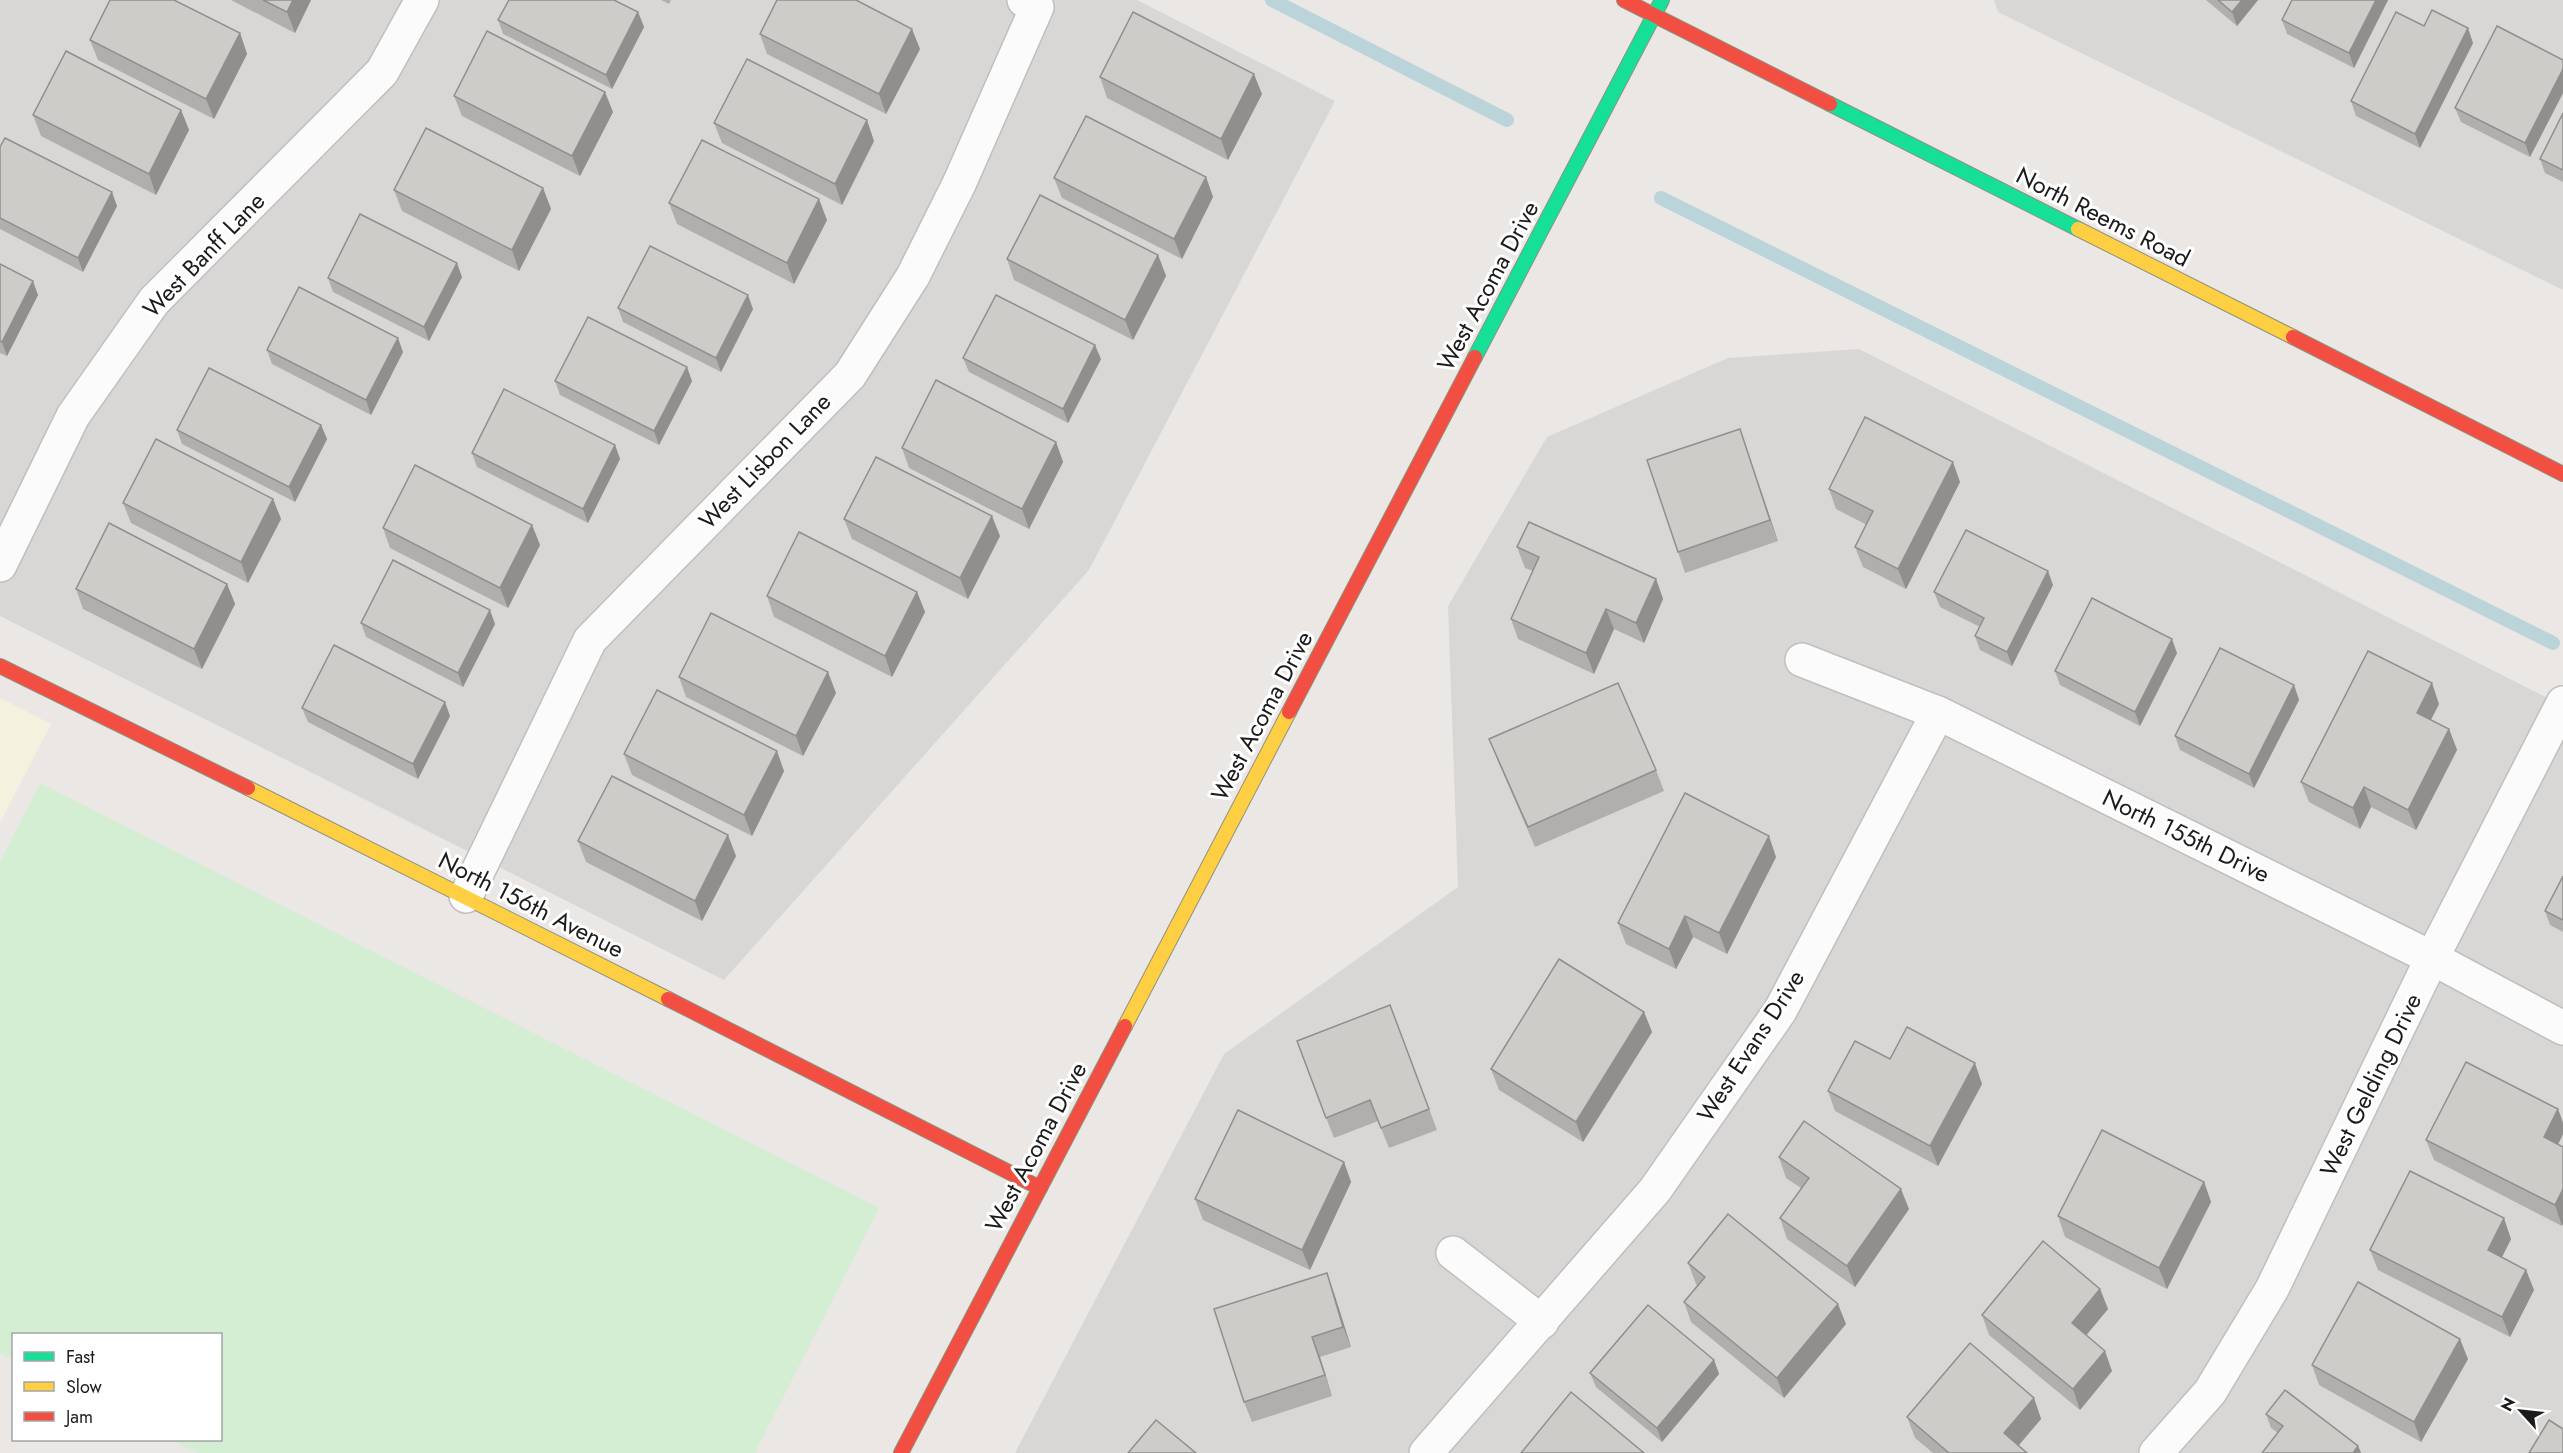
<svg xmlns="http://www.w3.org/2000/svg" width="2563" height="1453" viewBox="0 0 2563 1453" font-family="Jost,sans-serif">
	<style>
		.residential { fill: #d9d7d5 }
		.education { fill: #f4f2df }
		.park { fill: #d3eed3 }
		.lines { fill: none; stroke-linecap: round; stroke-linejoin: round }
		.stream { stroke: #bad4da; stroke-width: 14 }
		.street-casing { stroke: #c1bfbe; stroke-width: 36 }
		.fast-casing { stroke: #90917e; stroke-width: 16 }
		.slow-casing { stroke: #90917e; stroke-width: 16 }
		.jam-casing { stroke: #90917e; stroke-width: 16 }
		.street { stroke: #fcfbfb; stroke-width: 33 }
		.fast { stroke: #16e098; stroke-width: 14 }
		.slow { stroke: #ffcf43; stroke-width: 14 }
		.jam { stroke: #f24e42; stroke-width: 14 }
		.wall { fill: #b1afad }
		.shaded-wall { fill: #908f8d }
		.building { fill: #ceccc9; stroke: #908f8d; stroke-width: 1.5 }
		.labels { text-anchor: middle; stroke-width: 6; stroke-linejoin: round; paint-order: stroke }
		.street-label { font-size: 24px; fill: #1b1b1b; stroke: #fff }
	</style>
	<rect width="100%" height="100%" fill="#eae7e4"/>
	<g class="residential">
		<path d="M0 0H1137L1335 101 1089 570 724 980 0 616Z"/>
		<path d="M1994 0H2563V290L1998 12Z"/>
		<path d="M1859 349 2563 706V1453H1015L1224 1054 1458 887 1448 606 1547 437 1728 358Z"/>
	</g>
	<path class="education" d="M0 698 51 724 0 823Z"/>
	<path class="park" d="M40 783 879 1208 755 1453H198L171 1440H220V1334H14L13 1360 0 1353V862Z"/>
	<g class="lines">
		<g class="stream">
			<path d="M1272 0 1507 120"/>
			<path d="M1661 198 2553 643"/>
		</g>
		<g class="street-casing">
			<g id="street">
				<path d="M0 565 73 416 154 301 382 72 422 0"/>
				<path d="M1802 660 1938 713 2432 958 2563 1028"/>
				<path d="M466 896 590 640 850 375 913 276 959 184 1037 7 1024 0"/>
				<path d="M1453 1253 1542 1322"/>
				<path d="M1426 1453 1655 1190 1780 1011 1938 713"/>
				<path d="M2156 1453 2210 1392 2272 1289 2432 958 2563 703"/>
			</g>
		</g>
		<g class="fast-casing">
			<g id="fast">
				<path d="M1830 104 2078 229"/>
				<path d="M1475 357 1662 0"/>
			</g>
		</g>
		<g class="slow-casing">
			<g id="slow">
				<path d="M2078 229 2293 337"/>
				<path d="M248 788 668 999"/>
				<path d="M1125 1026 1289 712"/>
			</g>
		</g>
		<g class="jam-casing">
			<g id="jam">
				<path d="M1624 0 1830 104"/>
				<path d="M2293 337 2563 474"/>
				<path d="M0 666 248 788"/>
				<path d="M1289 712 1475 357"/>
				<path d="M668 999 1040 1188"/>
				<path d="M901 1453 1125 1026"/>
			</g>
		</g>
		<use href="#street" class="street"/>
		<use href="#fast" class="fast"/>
		<use href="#slow" class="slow"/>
		<use href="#jam" class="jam"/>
	</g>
	<g class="wall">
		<path d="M231 0H311L295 33Z"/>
		<path d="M661 0H671L669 4Z"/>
		<path d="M2206 0H2258L2237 26Z"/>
		<path d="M2388 0 2354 68 2287 34 2282 20Z"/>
		<path d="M638 12 644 27 612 89 503 34 498 20Z"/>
		<path d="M2424 26 2473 43 2420 148 2356 116 2351 101Z"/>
		<path d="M240 33 247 54 214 119 98 60 90 40Z"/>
		<path d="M760 34 920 49 886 114 767 54Z"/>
		<path d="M2563 60V93L2530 157 2461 122 2455 108Z"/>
		<path d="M1100 77 1262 94 1228 160 1107 98Z"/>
		<path d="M454 96 613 112 580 176 462 116Z"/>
		<path d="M181 110 189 130 156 195 41 136 33 115Z"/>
		<path d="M2563 113V182L2545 173 2540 159Z"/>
		<path d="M714 123 874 141 842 205 722 143Z"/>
		<path d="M0 147 117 206 83 272 0 229Z"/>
		<path d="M1206 177 1213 197 1182 259 1062 198 1054 178Z"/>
		<path d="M543 188 551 209 519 271 402 211 394 190Z"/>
		<path d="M669 203 827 220 794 284 677 224Z"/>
		<path d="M1158 255 1166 276 1133 340 1014 280 1007 259Z"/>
		<path d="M0 264 38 295 7 356 0 353Z"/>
		<path d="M462 277 429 341 333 292 328 278Z"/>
		<path d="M618 308 753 309 721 372 623 322Z"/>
		<path d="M267 350 403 352 371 415 272 364Z"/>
		<path d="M963 358 1101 359 1068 423 969 372Z"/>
		<path d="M555 381H692L659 445 560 395Z"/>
		<path d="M321 425 327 439 295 502 182 444 177 430Z"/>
		<path d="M1056 442 1063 462 1029 529 909 468 902 448Z"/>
		<path d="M615 445 620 459 588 523 477 467 472 453Z"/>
		<path d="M1747 450 1778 541 1685 573 1678 552Z"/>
		<path d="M1960 482 1906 589 1863 567 1855 547 1867 525 1836 509 1829 489Z"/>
		<path d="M273 499 281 519 248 583 131 523 123 503Z"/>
		<path d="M844 519 1000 536 968 599 852 539Z"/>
		<path d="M532 525 540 545 508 608 390 548 383 528Z"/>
		<path d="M1517 547 1656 579 1663 599 1644 643 1614 629 1594 674 1518 639 1511 619 1533 571 1525 568Z"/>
		<path d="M227 584 235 604 202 669 83 609 76 589Z"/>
		<path d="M2053 585 2012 666 1980 650 1975 636 1980 627 1940 607 1934 592Z"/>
		<path d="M917 592 925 612 892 677 774 617 767 596Z"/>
		<path d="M361 623 495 624 463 687 366 637Z"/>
		<path d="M2177 653 2140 726 2060 685 2055 671Z"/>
		<path d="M679 677 836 693 803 756 686 697Z"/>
		<path d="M2294 685 2299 700 2254 788 2180 750 2175 736Z"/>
		<path d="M2439 704 2431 720 2449 729 2457 750 2416 830 2371 807 2360 829 2309 802 2301 782Z"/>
		<path d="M302 708 450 716 418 779 308 722Z"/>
		<path d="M1489 739 1656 770 1664 791 1535 847 1497 759Z"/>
		<path d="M624 754 784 771 752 836 632 775Z"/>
		<path d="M578 841 736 856 702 921 586 862Z"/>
		<path d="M1776 857 1727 954 1693 937 1676 969 1626 944 1618 923Z"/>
		<path d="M2563 876V932L2550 925 2545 911Z"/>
		<path d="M1390 1005 1437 1130 1389 1148 1378 1121 1334 1138 1304 1061Z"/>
		<path d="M1644 1012 1652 1032 1583 1142 1499 1090 1491 1069Z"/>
		<path d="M1890 1059 1982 1084 1938 1166 1835 1111 1828 1091Z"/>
		<path d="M2558 1109 2563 1123V1134L2558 1145 2563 1147 2562 1226 2434 1160 2426 1140Z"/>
		<path d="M1779 1157 1909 1209 1855 1287 1787 1239 1780 1218 1801 1188 1786 1178Z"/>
		<path d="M1344 1162 1351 1182 1310 1270 1203 1220 1195 1199Z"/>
		<path d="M2204 1182 2211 1202 2167 1289 2065 1237 2058 1216Z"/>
		<path d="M2511 1239 2502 1257 2526 1270 2534 1290 2510 1337 2378 1270 2370 1250Z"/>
		<path d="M1688 1263 1846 1324 1784 1398 1691 1322 1684 1302 1697 1285 1696 1284Z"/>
		<path d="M2100 1289 2108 1309 2086 1335 2112 1371 2080 1410 1989 1335 1982 1315Z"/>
		<path d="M1334 1293 1351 1347 1320 1357 1332 1396 1252 1422 1244 1402Z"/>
		<path d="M2468 1359 2421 1442 2319 1385 2312 1365Z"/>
		<path d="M1714 1360 1719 1374 1662 1442 1596 1387 1590 1373Z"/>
		<path d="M2034 1398 2041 1419 2019 1445 2027 1453H1933L1915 1438 1907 1417Z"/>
		<path d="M2266 1414 2358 1446 2361 1453H2262L2278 1433 2271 1428Z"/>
	</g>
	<g class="shaded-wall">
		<path d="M293 0H311L295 33 287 12Z"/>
		<path d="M2242 0H2258L2237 26 2232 12Z"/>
		<path d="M2376 0H2388L2354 68 2349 53Z"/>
		<path d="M638 12 644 27 612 89 606 75Z"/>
		<path d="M2468 28 2473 43 2420 148 2415 134Z"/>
		<path d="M912 29 920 49 886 114 879 94Z"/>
		<path d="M240 33 247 54 214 119 206 99Z"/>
		<path d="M2563 69V93L2530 157 2525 143Z"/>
		<path d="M1254 74 1262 94 1228 160 1221 139Z"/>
		<path d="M605 92 613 112 580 176 572 156Z"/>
		<path d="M181 110 189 130 156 195 149 174Z"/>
		<path d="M867 120 874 141 842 205 835 184Z"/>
		<path d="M1206 177 1213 197 1182 259 1174 239Z"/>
		<path d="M543 188 551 209 519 271 512 250Z"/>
		<path d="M112 192 117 206 83 272 78 258Z"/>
		<path d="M819 199 827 220 794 284 787 263Z"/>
		<path d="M1158 255 1166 276 1133 340 1125 320Z"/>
		<path d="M457 263 462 277 429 341 424 327Z"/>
		<path d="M33 281 38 295 7 356 2 342Z"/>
		<path d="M748 295 753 309 721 372 716 358Z"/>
		<path d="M398 338 403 352 371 415 366 400Z"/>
		<path d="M1095 345 1101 359 1068 423 1063 409Z"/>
		<path d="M687 367 692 381 659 445 654 431Z"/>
		<path d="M321 425 327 439 295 502 289 487Z"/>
		<path d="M1740 429 1747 450 1778 541 1770 520Z"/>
		<path d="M1056 442 1063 462 1029 529 1022 509Z"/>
		<path d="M615 445 620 459 588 523 583 509Z"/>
		<path d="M1953 462 1960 482 1906 589 1898 569Z"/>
		<path d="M273 499 281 519 248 583 241 562Z"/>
		<path d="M992 516 1000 536 968 599 960 578Z"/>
		<path d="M532 525 540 545 508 608 500 588Z"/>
		<path d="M2048 571 2053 585 2012 666 2007 652Z"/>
		<path d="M1656 579 1663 599 1644 643 1636 623Z"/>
		<path d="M227 584 235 604 202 669 194 649Z"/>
		<path d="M917 592 925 612 892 677 885 656Z"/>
		<path d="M1606 609 1614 629 1594 674 1586 653Z"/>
		<path d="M490 610 495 624 463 687 458 673Z"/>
		<path d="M2172 639 2177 653 2140 726 2135 712Z"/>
		<path d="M828 672 836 693 803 756 796 736Z"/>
		<path d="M2432 683 2439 704 2424 733 2417 713Z"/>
		<path d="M2294 685 2299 700 2254 788 2249 774Z"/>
		<path d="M445 702 450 716 418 779 413 764Z"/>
		<path d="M2449 729 2457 750 2416 830 2408 810Z"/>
		<path d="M777 751 784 771 752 836 744 815Z"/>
		<path d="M2364 787 2371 807 2360 829 2353 808Z"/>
		<path d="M728 835 736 856 702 921 695 901Z"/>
		<path d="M1769 836 1776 857 1727 954 1719 933Z"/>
		<path d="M1685 916 1693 937 1676 969 1669 949Z"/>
		<path d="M1644 1012 1652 1032 1583 1142 1576 1122Z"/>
		<path d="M1975 1063 1982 1084 1938 1166 1930 1146Z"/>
		<path d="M2558 1109 2563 1123V1134L2551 1158 2544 1137Z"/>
		<path d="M1344 1162 1351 1182 1310 1270 1302 1250Z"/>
		<path d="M2204 1182 2211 1202 2167 1289 2159 1268Z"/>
		<path d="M1901 1189 1909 1209 1855 1287 1847 1266Z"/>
		<path d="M2563 1189V1224L2562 1226 2555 1205Z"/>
		<path d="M2504 1218 2511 1239 2495 1271 2488 1250Z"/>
		<path d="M2526 1270 2534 1290 2510 1337 2502 1317Z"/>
		<path d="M1327 1273 1334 1293 1351 1347 1343 1327Z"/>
		<path d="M2100 1289 2108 1309 2079 1344 2072 1323Z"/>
		<path d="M1838 1304 1846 1324 1784 1398 1777 1378Z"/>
		<path d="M1312 1337 1320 1357 1332 1396 1325 1375Z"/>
		<path d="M2460 1339 2468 1359 2421 1442 2414 1422Z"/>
		<path d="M2105 1351 2112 1371 2080 1410 2073 1389Z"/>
		<path d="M1714 1360 1719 1374 1662 1442 1657 1428Z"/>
		<path d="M2034 1398 2041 1419 2012 1453 2004 1433Z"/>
		<path d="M2358 1446 2361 1453H2353Z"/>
	</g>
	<g class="building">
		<path d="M110 0H174L240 33 206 99 90 40Z"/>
		<path d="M263 0H293L287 12Z"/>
		<path d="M509 0H614L638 12 606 75 498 20Z"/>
		<path d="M777 0H856L912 29 879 94 760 34Z"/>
		<path d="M2218 0H2242L2232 12Z"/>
		<path d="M2292 0H2376L2349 53 2282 20Z"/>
		<path d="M2432 10 2468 28 2415 134 2351 101 2396 12 2424 26Z"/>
		<path d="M1133 12 1254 74 1221 139 1100 77Z"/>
		<path d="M2497 26 2563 60V69L2525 143 2455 108Z"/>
		<path d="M487 31 605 92 572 156 454 96Z"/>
		<path d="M66 51 181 110 149 174 33 115Z"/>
		<path d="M747 59 867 120 835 184 714 123Z"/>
		<path d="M2563 113V170L2540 159Z"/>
		<path d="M1086 116 1206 177 1174 239 1054 178Z"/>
		<path d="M426 128 543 188 512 250 394 190Z"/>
		<path d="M5 138 112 192 78 258 0 218V147Z"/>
		<path d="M702 140 819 199 787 263 669 203Z"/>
		<path d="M1040 195 1158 255 1125 320 1007 259Z"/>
		<path d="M360 214 457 263 424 327 328 278Z"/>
		<path d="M650 246 748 295 716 358 618 308Z"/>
		<path d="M0 264 33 281 2 342 0 341Z"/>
		<path d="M299 287 398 338 366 400 267 350Z"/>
		<path d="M996 295 1095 345 1063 409 963 358Z"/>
		<path d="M588 317 687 367 654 431 555 381Z"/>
		<path d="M209 368 321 425 289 487 177 430Z"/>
		<path d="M936 380 1056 442 1022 509 902 448Z"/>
		<path d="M504 389 615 445 583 509 472 453Z"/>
		<path d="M1865 417 1953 462 1898 569 1855 547 1873 511 1829 489Z"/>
		<path d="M1740 429 1770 520 1678 552 1647 460Z"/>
		<path d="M156 439 273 499 241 562 123 503Z"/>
		<path d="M876 457 992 516 960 578 844 519Z"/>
		<path d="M415 465 532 525 500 588 383 528Z"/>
		<path d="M1529 522 1656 579 1636 623 1606 609 1586 653 1511 619 1539 557 1517 547Z"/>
		<path d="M109 523 227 584 194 649 76 589Z"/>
		<path d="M1966 530 2048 571 2007 652 1975 636 1984 618 1934 592Z"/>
		<path d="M799 532 917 592 885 656 767 596Z"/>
		<path d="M393 560 490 610 458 673 361 623Z"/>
		<path d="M2092 598 2172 639 2135 712 2055 671Z"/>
		<path d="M711 613 828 672 796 736 679 677Z"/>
		<path d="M334 645 445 702 413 764 302 708Z"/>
		<path d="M2220 648 2294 685 2249 774 2175 736Z"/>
		<path d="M2368 651 2432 683 2417 713 2449 729 2408 810 2364 787 2353 808 2301 782Z"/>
		<path d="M1618 683 1656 770 1528 827 1489 739Z"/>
		<path d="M657 690 777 751 744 815 624 754Z"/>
		<path d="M612 776 728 835 695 901 578 841Z"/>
		<path d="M1685 793 1769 836 1719 933 1685 916 1669 949 1618 923Z"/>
		<path d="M2563 876V920L2545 911Z"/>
		<path d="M1559 959 1644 1012 1576 1122 1491 1069Z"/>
		<path d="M1390 1005 1429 1109 1381 1128 1370 1100 1326 1118 1297 1041Z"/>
		<path d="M1907 1027 1975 1063 1930 1146 1828 1091 1855 1041 1890 1059Z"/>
		<path d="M2466 1062 2558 1109 2544 1137 2563 1147V1189L2555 1205 2426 1140Z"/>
		<path d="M1238 1110 1344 1162 1302 1250 1195 1199Z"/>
		<path d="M1804 1121 1901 1189 1847 1266 1780 1218 1809 1178 1779 1157Z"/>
		<path d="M2102 1130 2204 1182 2159 1268 2058 1216Z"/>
		<path d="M2410 1171 2504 1218 2488 1250 2526 1270 2502 1317 2370 1250Z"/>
		<path d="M1728 1214 1838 1304 1777 1378 1684 1302 1705 1277 1688 1263Z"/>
		<path d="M2043 1241 2100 1289 2072 1323 2105 1351 2073 1389 1982 1315Z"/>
		<path d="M1327 1273 1343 1327 1312 1337 1325 1375 1244 1402 1214 1309Z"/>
		<path d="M2358 1282 2460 1339 2414 1422 2312 1365Z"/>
		<path d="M1648 1305 1714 1360 1657 1428 1590 1373Z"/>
		<path d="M1970 1343 2034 1398 2004 1433 2027 1453H1949L1907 1417Z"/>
		<path d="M2285 1390 2358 1446 2353 1453H2262L2283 1426 2266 1414Z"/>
		<path d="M1571 1392 1644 1453H1521Z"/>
		<path d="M1156 1420 1196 1453H1128Z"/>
		<path d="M2549 1420 2563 1429V1453H2529Z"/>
	</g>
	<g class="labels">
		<g class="street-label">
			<text transform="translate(2103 217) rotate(27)" y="8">North Reems Road</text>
			<text transform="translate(204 255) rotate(-46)" y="8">West Banff Lane</text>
			<text transform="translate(1488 286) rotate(-62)" y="8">West Acoma Drive</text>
			<text transform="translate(765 461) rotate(-46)" y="8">West Lisbon Lane</text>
			<text transform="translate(1262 716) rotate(-62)" y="8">West Acoma Drive</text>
			<text transform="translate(2186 836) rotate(26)" y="8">North 155th Drive</text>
			<text transform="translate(531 905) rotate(27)" y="8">North 156th Avenue</text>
			<text transform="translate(1751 1046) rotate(-57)" y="8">West Evans Drive</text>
			<text transform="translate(2371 1085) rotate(-64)" y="8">West Gelding Drive</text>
			<text transform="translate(1036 1147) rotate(-62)" y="8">West Acoma Drive</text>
		</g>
	</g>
	<rect x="12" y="1333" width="210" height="108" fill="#ffffff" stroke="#a4a4a4" stroke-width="1.5"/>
	<rect x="24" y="1352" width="30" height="9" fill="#16e098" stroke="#a4a4a4" stroke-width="1.5"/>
	<text x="66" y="1363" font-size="18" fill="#1b1b1b">Fast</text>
	<rect x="24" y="1382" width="30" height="9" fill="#ffcf43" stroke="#a4a4a4" stroke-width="1.5"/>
	<text x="66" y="1393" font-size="18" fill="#1b1b1b">Slow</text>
	<rect x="24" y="1412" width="30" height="9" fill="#f24e42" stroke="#a4a4a4" stroke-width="1.5"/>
	<text x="66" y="1423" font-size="18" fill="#1b1b1b">Jam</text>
	<g transform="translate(2521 1411) rotate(297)" stroke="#ffffff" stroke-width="4.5" paint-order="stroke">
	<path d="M0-4.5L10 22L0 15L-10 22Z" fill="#1b1b1b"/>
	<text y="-9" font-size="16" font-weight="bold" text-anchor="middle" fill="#1b1b1b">N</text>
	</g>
</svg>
